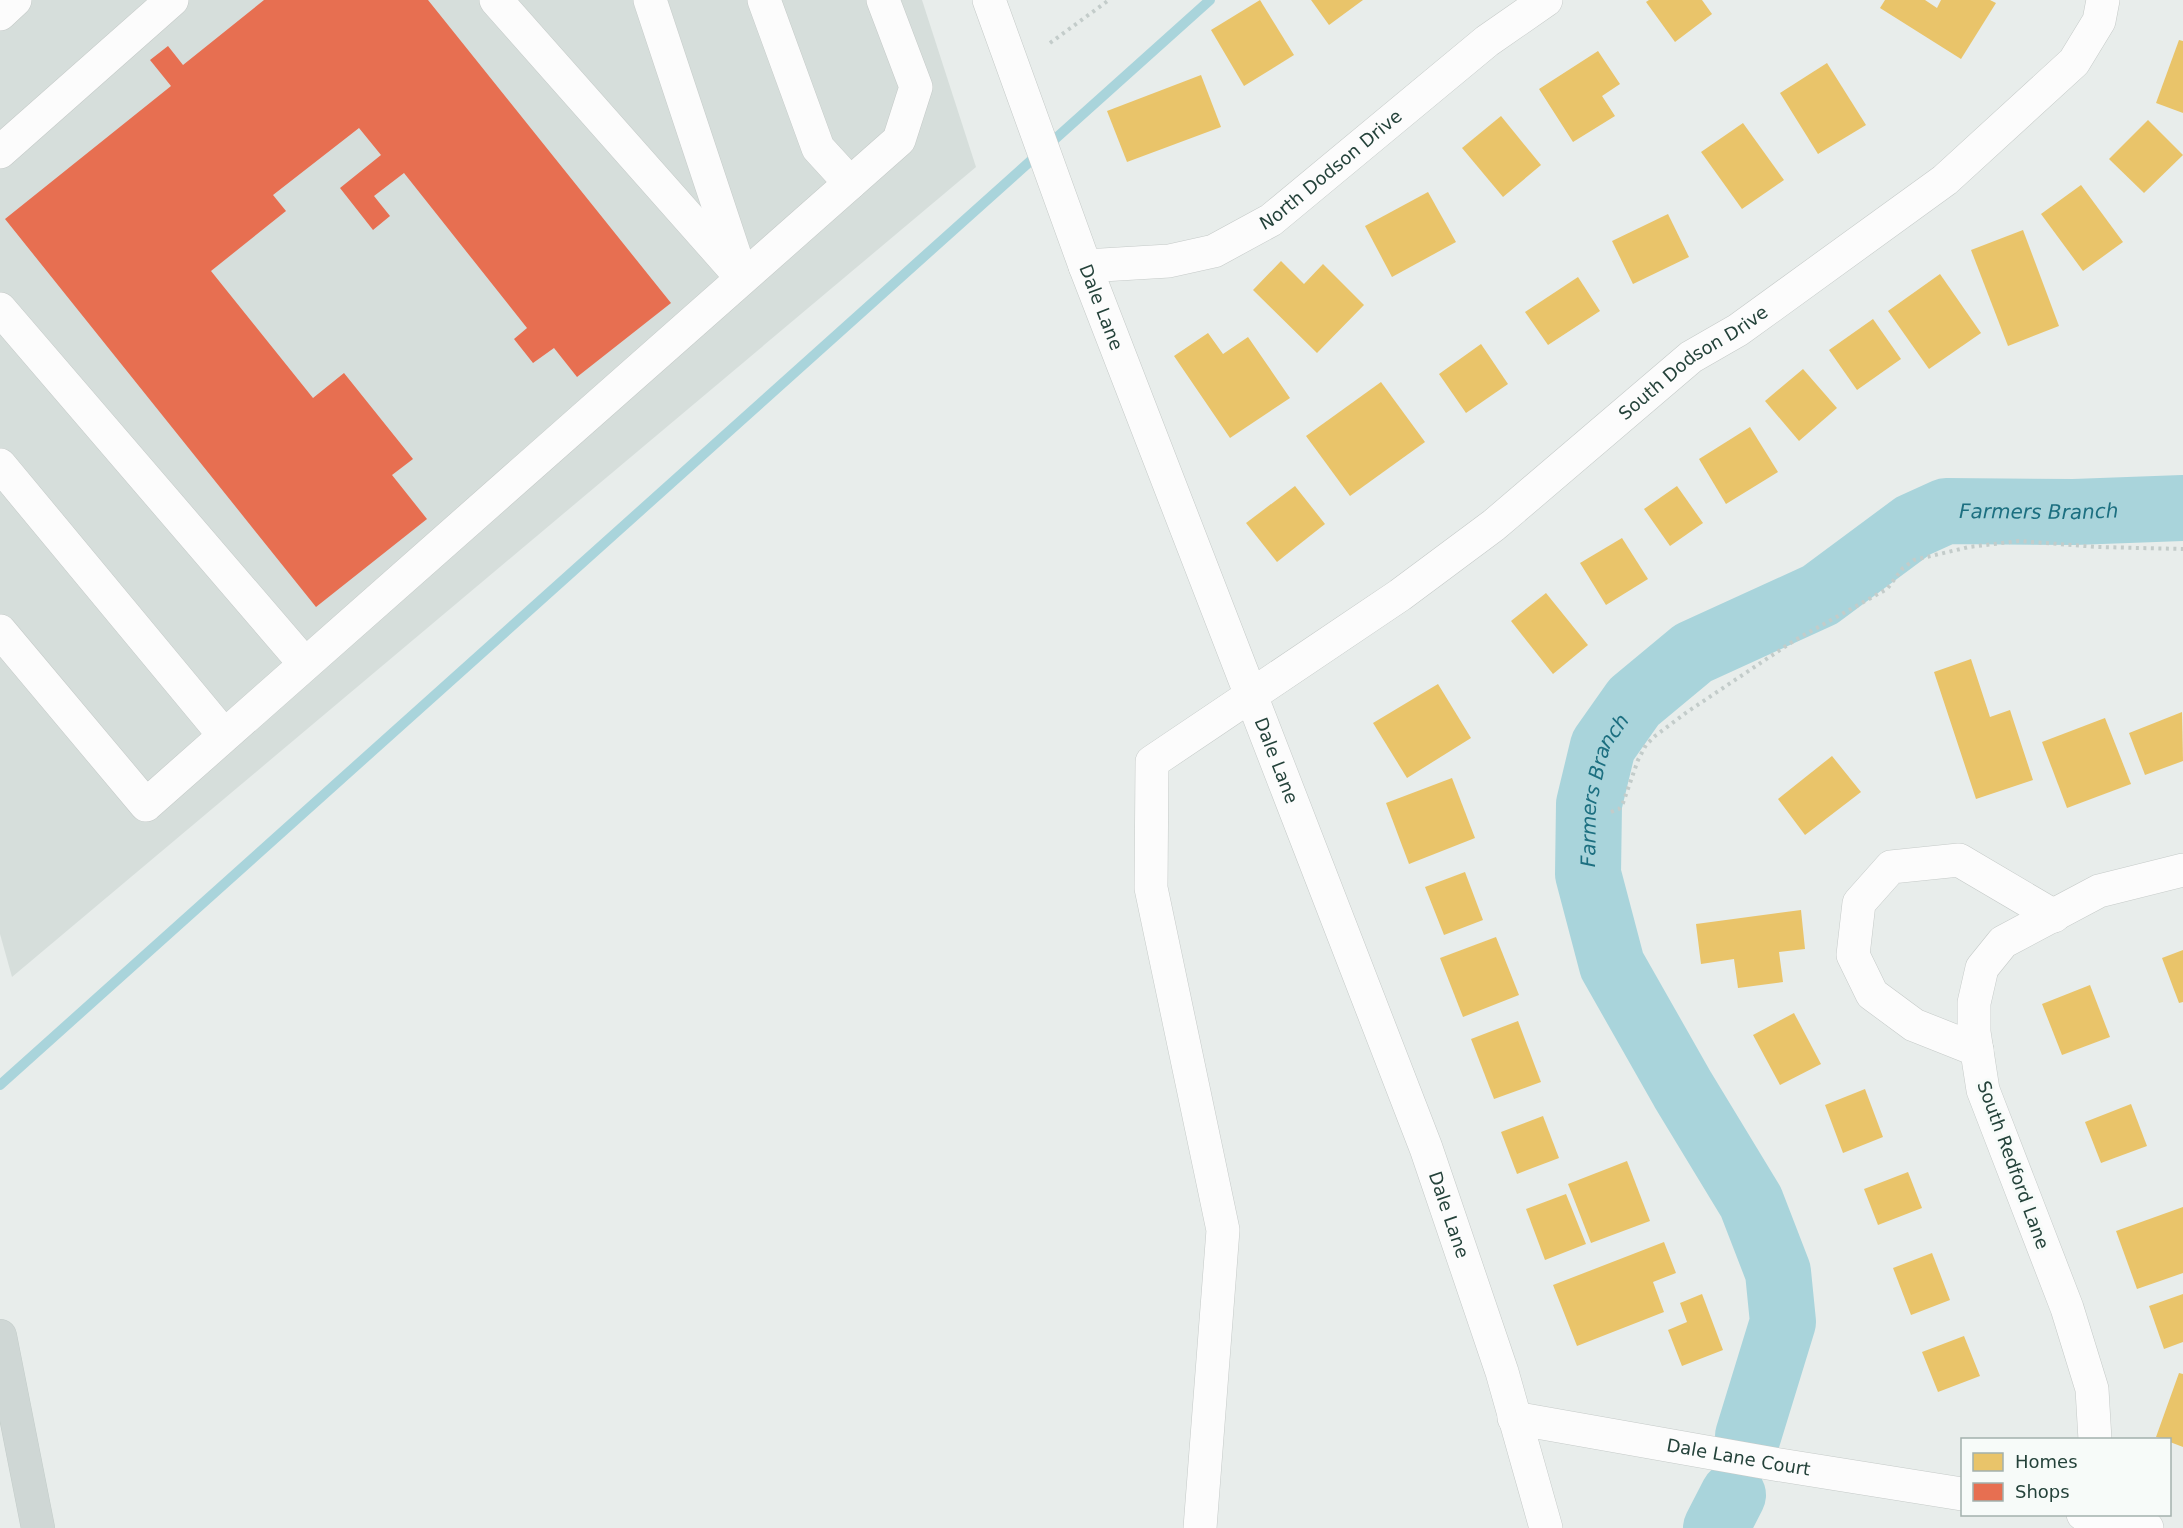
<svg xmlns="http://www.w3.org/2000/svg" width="2183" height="1528" viewBox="0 0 2183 1528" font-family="'DejaVu Sans',sans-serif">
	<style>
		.built { fill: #d6dedb }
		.homes { fill: #e9c46a }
		.shops { fill: #e76f51 }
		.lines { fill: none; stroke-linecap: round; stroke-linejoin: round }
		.stream { stroke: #a9d4db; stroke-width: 10 }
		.river { stroke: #a9d4db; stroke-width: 66 }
		.minor-casing { stroke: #c5cac8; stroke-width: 34 }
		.major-casing { stroke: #c3ccc9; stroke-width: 34 }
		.path { stroke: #c3ccca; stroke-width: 4; stroke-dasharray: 3 4.5; stroke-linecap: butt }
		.minor { stroke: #fcfcfc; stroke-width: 33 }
		.major { stroke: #cfd7d5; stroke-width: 33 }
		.labels { text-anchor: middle; stroke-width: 6; stroke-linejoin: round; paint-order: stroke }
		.street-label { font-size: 18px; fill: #24423a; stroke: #f7fbf9 }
		.water-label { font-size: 20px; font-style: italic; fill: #1c6f80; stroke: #f7fbf9 }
	</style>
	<rect width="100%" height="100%" fill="#e8edeb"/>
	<path class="built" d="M0 0H922L976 167 12 977 0 934Z"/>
	<g class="homes">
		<path d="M1260 0 1294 55 1244 86 1211 30Z"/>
		<path d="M1311 0H1363L1329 25Z"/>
		<path d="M1649 0H1702L1712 14 1675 42 1646 2Z"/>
		<path d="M1885 0H1925L1937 8 1941 0H1990L1996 3 1961 59 1880 8Z"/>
		<path d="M2179 40 2183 41V113L2156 103Z"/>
		<path d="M1598 51 1620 84 1602 96 1615 116 1573 142 1539 89Z"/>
		<path d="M1827 63 1866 125 1818 154 1780 93Z"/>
		<path d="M1201 75 1221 127 1127 162 1107 111Z"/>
		<path d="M1501 116 1541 165 1503 197 1462 148Z"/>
		<path d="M2148 120 2183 155 2144 193 2109 159Z"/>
		<path d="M1743 123 1784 180 1742 209 1701 152Z"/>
		<path d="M2081 185 2123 242 2083 271 2041 214Z"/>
		<path d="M1428 192 1456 242 1392 277 1365 226Z"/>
		<path d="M1668 214 1689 257 1633 284 1612 241Z"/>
		<path d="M2023 230 2059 326 2008 346 1971 250Z"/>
		<path d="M1281 261 1304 284 1323 264 1364 305 1317 353 1253 290Z"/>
		<path d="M1940 274 1981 333 1929 369 1888 311Z"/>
		<path d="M1578 277 1600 311 1548 345 1525 312Z"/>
		<path d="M1873 319 1901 359 1857 390 1829 350Z"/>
		<path d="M1208 333 1223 354 1248 337 1290 398 1230 438 1174 356Z"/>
		<path d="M1481 344 1508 384 1466 413 1439 374Z"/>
		<path d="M1803 369 1837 408 1799 441 1765 401Z"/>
		<path d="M1381 382 1425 442 1350 496 1306 436Z"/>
		<path d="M1750 427 1778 472 1726 504 1699 459Z"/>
		<path d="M1295 486 1325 524 1277 562 1246 523Z"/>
		<path d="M1677 486 1703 523 1670 546 1644 509Z"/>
		<path d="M1622 538 1648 579 1606 605 1580 563Z"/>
		<path d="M1546 593 1588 645 1553 674 1511 621Z"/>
		<path d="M1971 659 1990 717 2010 710 2033 780 1976 799 1934 672Z"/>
		<path d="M1438 684 1471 738 1407 778 1373 723Z"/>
		<path d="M2182 712 2183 761 2145 775 2129 733Z"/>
		<path d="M2105 718 2131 784 2067 808 2042 742Z"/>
		<path d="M1832 756 1861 792 1805 835 1778 799Z"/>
		<path d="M1452 778 1475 838 1409 864 1386 803Z"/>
		<path d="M1465 872 1483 920 1444 935 1425 887Z"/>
		<path d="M1801 910 1805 949 1779 952 1783 982 1738 988 1734 959 1701 964 1696 924Z"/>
		<path d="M1496 937 1519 995 1463 1017 1440 958Z"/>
		<path d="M2183 950V1002L2179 1003 2162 958Z"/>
		<path d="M2090 985 2110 1037 2062 1055 2042 1004Z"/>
		<path d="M1794 1013 1821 1064 1780 1085 1753 1035Z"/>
		<path d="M1518 1021 1541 1082 1494 1099 1471 1039Z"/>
		<path d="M1865 1089 1883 1137 1843 1153 1825 1105Z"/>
		<path d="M2131 1104 2147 1146 2101 1163 2085 1122Z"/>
		<path d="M1543 1116 1559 1158 1517 1174 1501 1132Z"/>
		<path d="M1627 1161 1650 1221 1591 1243 1568 1184Z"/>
		<path d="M1908 1172 1922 1208 1878 1225 1864 1189Z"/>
		<path d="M1566 1194 1586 1244 1545 1260 1526 1209Z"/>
		<path d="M2183 1207V1273L2137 1289 2116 1231Z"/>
		<path d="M1664 1242 1676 1273 1653 1282 1664 1312 1577 1346 1553 1285Z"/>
		<path d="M1932 1253 1950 1300 1911 1315 1893 1268Z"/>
		<path d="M1702 1294 1723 1350 1682 1366 1668 1330 1687 1322 1680 1303Z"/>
		<path d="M2183 1294V1342L2164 1349 2149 1306Z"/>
		<path d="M1964 1336 1980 1376 1938 1392 1922 1352Z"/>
		<path d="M2179 1373 2183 1374V1447L2170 1442V1440L2156 1437Z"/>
	</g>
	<path class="shops" d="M264 0H428L671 303 577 377 554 348 533 363 514 339 527 328 404 173 374 196 390 216 373 230 340 188 381 155 359 128 273 195 286 211 211 271 313 398 344 373 413 459 392 475 427 519 316 607 5 219 171 86 150 60 168 46 183 65Z"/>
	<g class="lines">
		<path class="stream" d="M0 1085 1210 0"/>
		<g class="river">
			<path id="s1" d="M1748 1436 1783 1322 1778 1272 1751 1202 1683 1090 1612 965 1588 874 1589 804 1603 746 1634 702 1693 653 1820 595 1913 526 1946 511 2074 512 2183 508"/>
			<path d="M1716 1528 1733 1495"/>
		</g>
		<g class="minor-casing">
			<g id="minor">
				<path d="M496 0 742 278"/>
				<path d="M650 0 738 265"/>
				<path d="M764 0 818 148 850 183"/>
				<path id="s2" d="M989 0 1085 266 1426 1148 1502 1372 1546 1528"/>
				<path d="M0 14 15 0"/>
				<path d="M0 152 172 0"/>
				<path id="s3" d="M1085 266 1169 261 1214 251 1271 220 1487 41 1546 0"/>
				<path d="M0 309 305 664"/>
				<path d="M0 465 224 735"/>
				<path d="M0 631 146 805 899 140 916 87 883 0"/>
				<path d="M1977 1050 1914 1025 1872 994 1853 955 1859 903 1891 867 1959 860 2054 916"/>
				<path id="s4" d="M1514 1418 1774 1464 1962 1494"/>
				<path d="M2095 1440 2092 1389 2067 1308 1983 1090 1974 1032V1003L1982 968 2003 942 2099 891 2183 870"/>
				<path d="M2083 1514 2147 1528"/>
				<path id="s5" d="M1200 1528 1223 1230 1151 888 1152 762 1400 595 1494 525 1691 357 1738 330 1945 180 2074 62 2099 21 2103 0"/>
			</g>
		</g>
		<g class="major-casing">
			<path id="major" d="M0 1336 38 1528"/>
		</g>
		<g class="path">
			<path d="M1050 43 1109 0"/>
			<path d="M1611 812 1619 809 1623 803 1638 760 1646 745 1655 736 1687 712 1795 640 1887 589 1903 568 1914 560 1969 547 2019 541 2098 547 2183 549"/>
		</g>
		<use href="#minor" class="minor"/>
		<use href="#major" class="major"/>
	</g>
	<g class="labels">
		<g class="street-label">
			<text dy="6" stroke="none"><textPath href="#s3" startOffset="273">North Dodson Drive</textPath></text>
			<text dy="6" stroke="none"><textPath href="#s2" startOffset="327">Dale Lane</textPath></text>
			<text dy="6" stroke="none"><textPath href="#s5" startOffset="1448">South Dodson Drive</textPath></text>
			<text dy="6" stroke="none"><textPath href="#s2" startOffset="813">Dale Lane</textPath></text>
			<text transform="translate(2013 1165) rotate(70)" y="6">South Redford Lane</text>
			<text dy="6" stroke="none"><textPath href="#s2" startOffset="1299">Dale Lane</textPath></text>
			<text dy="6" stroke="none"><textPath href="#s4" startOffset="228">Dale Lane Court</textPath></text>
		</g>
		<g class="water-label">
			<text dy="7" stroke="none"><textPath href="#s1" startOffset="1258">Farmers Branch</textPath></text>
			<text dy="7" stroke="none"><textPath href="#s1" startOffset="700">Farmers Branch</textPath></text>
		</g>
	</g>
	<rect x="1961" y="1438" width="210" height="78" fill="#f7fbf9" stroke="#a3b1ad" stroke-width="1.5"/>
	<rect x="1973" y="1453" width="30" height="18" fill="#e9c46a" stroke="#a3b1ad" stroke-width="1.5"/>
	<text x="2015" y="1468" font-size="18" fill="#24423a">Homes</text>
	<rect x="1973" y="1483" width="30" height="18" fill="#e76f51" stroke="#a3b1ad" stroke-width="1.5"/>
	<text x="2015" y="1498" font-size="18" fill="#24423a">Shops</text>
</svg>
